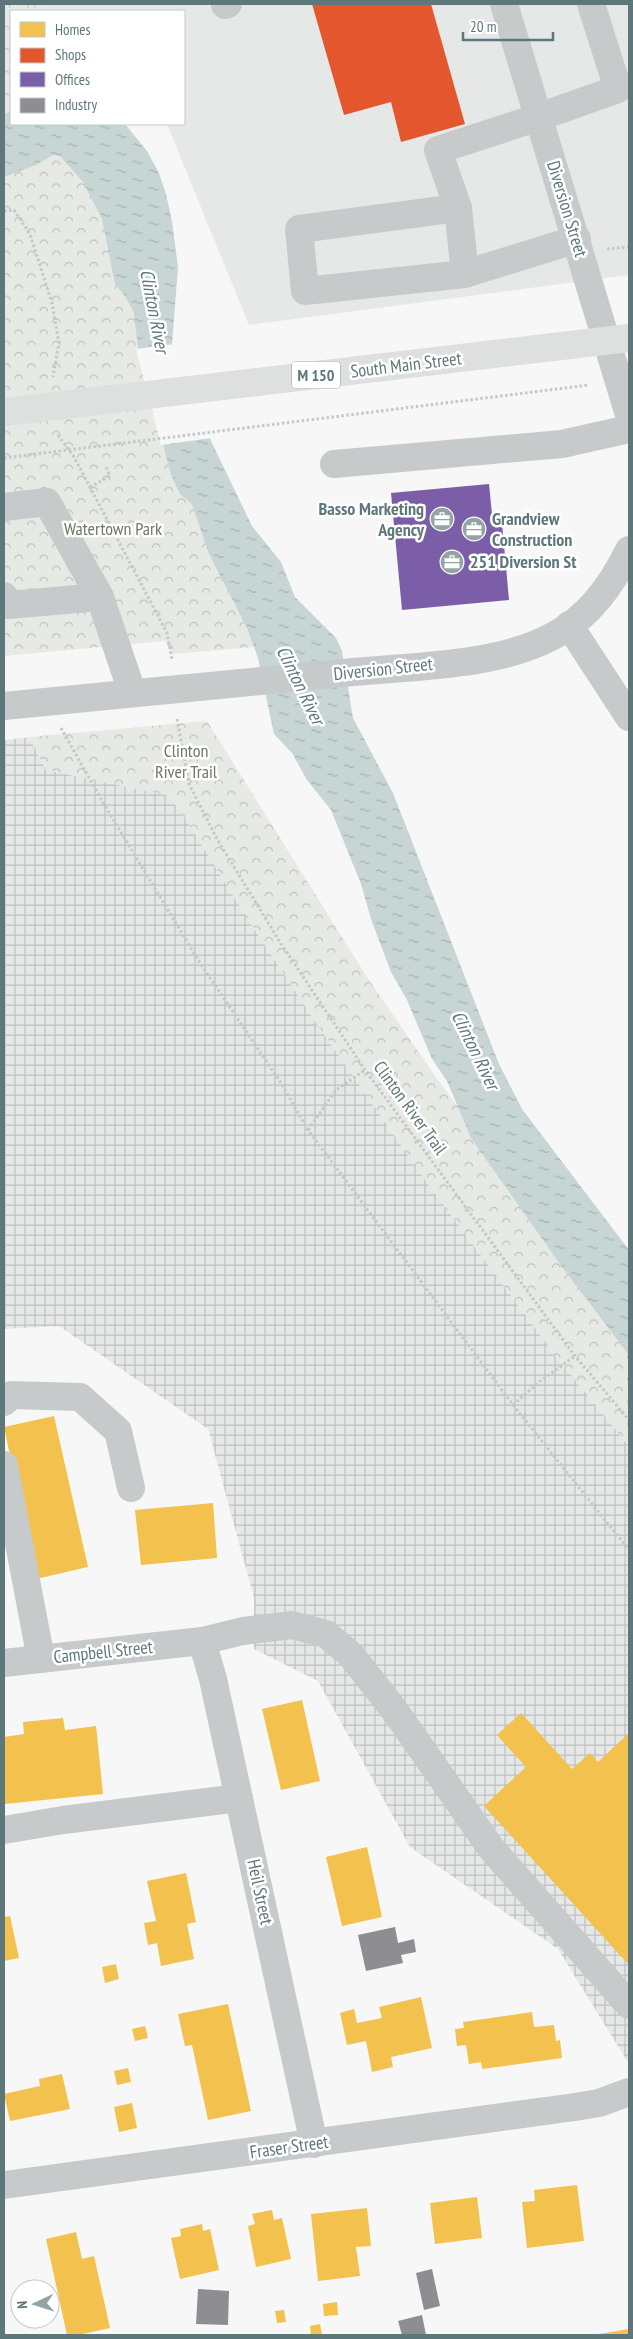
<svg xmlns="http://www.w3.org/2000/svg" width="633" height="2339" viewBox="0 0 633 2339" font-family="'PT Sans Narrow',sans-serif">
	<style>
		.built { fill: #e5e8e7 }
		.industrial { fill: url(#industrial-grid) }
		.park { fill: url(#park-crowns) }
		.water { fill: url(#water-ripples) }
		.pier { fill: #f7f7f7 }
		.homes { fill: #f2c14e }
		.shops { fill: #e4572e }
		.offices { fill: #7b5ea7 }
		.industry { fill: #8d8d92 }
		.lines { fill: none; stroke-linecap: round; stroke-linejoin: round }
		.path { stroke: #c6c7c8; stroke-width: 3; stroke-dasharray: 2.5 2.5; stroke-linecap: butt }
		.minor { stroke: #c7cacb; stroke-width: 28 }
		.major { stroke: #dedfdf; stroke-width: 28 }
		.labels { text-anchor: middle; stroke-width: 5; stroke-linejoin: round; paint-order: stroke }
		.shield { fill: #fff; stroke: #8ea0a3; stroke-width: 1 }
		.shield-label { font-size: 16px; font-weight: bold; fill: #5e777b }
		.street-label { font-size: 18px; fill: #5e777b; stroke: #fff }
		.poi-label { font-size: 18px; font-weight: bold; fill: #5e777b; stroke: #fff; text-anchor: start }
		.park-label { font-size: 18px; fill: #6d7962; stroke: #fff }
		.water-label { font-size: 19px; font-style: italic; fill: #5e7b7a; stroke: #fff }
	</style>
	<defs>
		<pattern id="industrial-grid" width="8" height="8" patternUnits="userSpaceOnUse" patternTransform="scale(1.25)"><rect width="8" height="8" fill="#e5e8e7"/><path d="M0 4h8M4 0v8" fill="none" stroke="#bdc1c0"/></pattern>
		<pattern id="park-crowns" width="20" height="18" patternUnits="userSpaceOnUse" patternTransform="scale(1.25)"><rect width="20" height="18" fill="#e7e9e4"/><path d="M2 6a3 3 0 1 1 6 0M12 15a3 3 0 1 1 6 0" fill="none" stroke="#bec2be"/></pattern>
		<pattern id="water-ripples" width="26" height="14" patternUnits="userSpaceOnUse" patternTransform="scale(1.25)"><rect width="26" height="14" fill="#c8d5d5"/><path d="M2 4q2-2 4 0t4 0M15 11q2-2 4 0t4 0" fill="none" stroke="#a6b2b2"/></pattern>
	</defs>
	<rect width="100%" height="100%" fill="#f7f7f7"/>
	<path class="built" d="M42 4H629V275L249 325 167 124H184V11H48Z"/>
	<path class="industrial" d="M29 737 46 770 167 795 182 813 249 921 319 1027 431 1188 559 1360 629 1446V2064L558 1949 410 1847 318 1681 254 1649V1598L208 1429 59 1326 4 1329V740Z"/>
	<g class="park">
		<path d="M4 4H42L48 11H11V124H102L90 189 204 477 298 643 172 654 165 641 4 656Z"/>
		<path d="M207 721 367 977 435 1076 629 1334V1446L559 1360 431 1188 319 1027 249 921 182 813 167 795 46 770 29 737Z"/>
	</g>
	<path class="water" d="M11 112V124H125L147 151 159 173 166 194 172 221 178 267 172 344 211 441 252 526 281 562 295 597 336 638 342 651 353 718 393 793 499 1064 522 1109 629 1250V1355L562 1267 471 1138 447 1081 432 1059 407 1000 391 972 372 922 361 884 331 810 307 780 292 753 274 734 258 658 247 628 209 554 192 504 180 494 171 475 138 348 134 313 127 299 115 284 102 219 83 182 60 156 53 155 36 165 4 177V114Z"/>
	<path class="pier" d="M175 344 212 438 161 445 136 349Z"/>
	<g class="homes">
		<path d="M54 1416 88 1567 36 1579 4 1427Z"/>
		<path d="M213 1503 217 1558 141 1565 135 1510Z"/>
		<path d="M302 1700 320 1781 281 1790 262 1709Z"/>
		<path d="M521 1713 572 1769 590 1753 598 1762 629 1733V1965L484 1806 526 1767 497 1735Z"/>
		<path d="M63 1718 65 1730 96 1726 103 1794 4 1804V1737L24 1734 23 1722Z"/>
		<path d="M367 1847 382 1917 342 1926 326 1857Z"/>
		<path d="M186 1873 196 1922 187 1924 194 1959 161 1966 157 1943 148 1945 144 1923 156 1921 147 1881Z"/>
		<path d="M10 1916 19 1958 4 1961V1917Z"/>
		<path d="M116 1964 119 1979 105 1983 102 1967Z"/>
		<path d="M421 1997 432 2048 391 2057 393 2067 372 2072 366 2041 347 2045 340 2013 354 2009 357 2023 382 2018 379 2007Z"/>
		<path d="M228 2004 251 2111 208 2120 192 2045 185 2046 178 2014Z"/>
		<path d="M532 2012 534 2027 554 2025 556 2041 560 2040 562 2058 482 2069 481 2062 469 2064 466 2045 457 2046 455 2029 464 2028 463 2022Z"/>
		<path d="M145 2026 148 2038 135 2041 132 2029Z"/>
		<path d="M128 2068 131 2082 117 2085 114 2071Z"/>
		<path d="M62 2074 70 2109 10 2121 4 2094 40 2086 39 2079Z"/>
		<path d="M132 2103 137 2128 119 2132 114 2107Z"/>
		<path d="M577 2185 584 2241 527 2248 522 2202 535 2201 534 2190Z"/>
		<path d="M477 2197 482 2238 435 2244 430 2203Z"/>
		<path d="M367 2208 371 2246 356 2247 360 2276 318 2281 311 2214Z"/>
		<path d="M272 2210 274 2220 282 2218 291 2259 256 2267 248 2226 255 2224 252 2214Z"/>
		<path d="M202 2224 203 2231 210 2229 219 2270 180 2279 171 2238 181 2236 180 2229Z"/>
		<path d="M76 2232 82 2259 94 2256 110 2328 78 2335H67L46 2239Z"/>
		<path d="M337 2302 338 2315 324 2316 323 2304Z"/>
		<path d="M284 2310 286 2322 277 2323 275 2311Z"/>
		<path d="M320 2324 322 2335H311L310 2326Z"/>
		<path d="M629 2329V2335H599V2334Z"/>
	</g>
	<path class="shops" d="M312 4H431L465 124 401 142 391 102 344 115Z"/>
	<path class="offices" d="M489 484 493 524 502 523 509 600 402 610 391 493Z"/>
	<g class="industry">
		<path d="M395 1927 398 1943 414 1939 416 1952 401 1955 403 1963 366 1971 358 1935Z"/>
		<path d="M432 2269 440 2306 424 2310 416 2273Z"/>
		<path d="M198 2289 229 2291 228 2325 196 2324Z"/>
		<path d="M422 2315 426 2335H402L398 2321Z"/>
	</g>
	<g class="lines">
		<g class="path">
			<path d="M4 211 14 210 30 234 52 303 59 343 53 377"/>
			<path d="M607 249 629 247"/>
			<path d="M58 435 74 457 167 633 172 660"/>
			<path d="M4 458 589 385"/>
			<path d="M90 487 110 476 106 467"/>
			<path d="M177 719 189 784 217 839 278 939 365 1070 575 1356 629 1420"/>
			<path d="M61 728 105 806 200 963 281 1083 308 1130 513 1405 629 1550"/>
			<path d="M308 1130 336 1090 365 1070"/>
			<path d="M513 1405 539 1382 575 1356"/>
		</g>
		<g class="minor">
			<path d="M504 4 629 415"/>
			<path d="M225 5 228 4"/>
			<path d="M458 208 299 229 305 291 465 274 577 239"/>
			<path d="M465 274 458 208 438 150 539 117 618 89 591 4"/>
			<path d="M334 464 562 444 629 429"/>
			<path d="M4 507 47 502 100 597 132 692"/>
			<path d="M4 596 8 605 100 597"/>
			<path d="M569 625 629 717"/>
			<path d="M4 706C120 694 237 684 353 672 415 666 498 666 553 636 588 618 612 585 629 550"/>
			<path d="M4 1402 11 1395 80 1397 118 1431 131 1488"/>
			<path d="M4 1465 41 1659"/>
			<path d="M202 1641 213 1679 314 2144"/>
			<path d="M4 1663 202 1641 243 1631 292 1625 326 1634 351 1655 395 1711 491 1848 629 2005"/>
			<path d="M4 1830 63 1820 239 1798"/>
			<path d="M4 2185 575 2107 599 2103 629 2092"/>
		</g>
		<path class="major" d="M4 412 629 338"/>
	</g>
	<defs>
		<g id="office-disc" transform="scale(1.25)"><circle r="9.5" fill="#94a4a6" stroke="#fff"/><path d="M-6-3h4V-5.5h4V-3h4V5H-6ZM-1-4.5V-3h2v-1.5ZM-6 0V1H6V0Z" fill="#fff"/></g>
	</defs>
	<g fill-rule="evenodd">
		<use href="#office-disc" x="442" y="519"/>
		<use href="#office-disc" x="474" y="529"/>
		<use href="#office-disc" x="452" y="562"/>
	</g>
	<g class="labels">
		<rect class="shield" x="292" y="361.5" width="48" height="27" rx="4"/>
		<g class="shield-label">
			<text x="316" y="381">M 150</text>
		</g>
		<g class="street-label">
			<text transform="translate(567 209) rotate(73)" y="6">Diversion Street</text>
			<text transform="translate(406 365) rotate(-7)" y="6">South Main Street</text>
			<text transform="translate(383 669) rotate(-6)" y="6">Diversion Street</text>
			<text transform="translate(410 1108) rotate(54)" y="6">Clinton River Trail</text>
			<text transform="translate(103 1652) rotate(-6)" y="6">Campbell Street</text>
			<text transform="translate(260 1892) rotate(78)" y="6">Heil Street</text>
			<text transform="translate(289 2147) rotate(-8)" y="6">Fraser Street</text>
		</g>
		<g class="poi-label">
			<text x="424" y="515" text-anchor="end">Basso Marketing<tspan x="424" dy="21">Agency</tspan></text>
			<text x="492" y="525">Grandview<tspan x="492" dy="21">Construction</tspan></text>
			<text x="470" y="568">251 Diversion St</text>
		</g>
		<g class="park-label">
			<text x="113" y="535">Watertown Park</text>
			<text x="186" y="757">Clinton<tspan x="186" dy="21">River Trail</tspan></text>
		</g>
		<g class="water-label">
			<text transform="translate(155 311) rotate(79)" y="7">Clinton River</text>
			<text transform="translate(301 685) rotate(64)" y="7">Clinton River</text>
			<text transform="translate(476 1050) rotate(64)" y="7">Clinton River</text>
		</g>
	</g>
	<rect width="633" height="2339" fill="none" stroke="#5e777b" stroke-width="10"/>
	<rect x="10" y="10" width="175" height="115" fill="#ffffff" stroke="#bfc9ca"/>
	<rect x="20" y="22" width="25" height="15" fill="#f2c14e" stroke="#bfc9ca"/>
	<text x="55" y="35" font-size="15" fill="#5e777b">Homes</text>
	<rect x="20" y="48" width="25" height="15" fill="#e4572e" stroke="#bfc9ca"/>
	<text x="55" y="60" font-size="15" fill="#5e777b">Shops</text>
	<rect x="20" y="72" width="25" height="15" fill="#7b5ea7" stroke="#bfc9ca"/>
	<text x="55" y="85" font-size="15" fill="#5e777b">Offices</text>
	<rect x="20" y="98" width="25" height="15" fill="#8d8d92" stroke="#bfc9ca"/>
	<text x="55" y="110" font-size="15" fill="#5e777b">Industry</text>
	<g transform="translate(35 2304) rotate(266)"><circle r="24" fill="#ffffff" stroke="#bfc9ca"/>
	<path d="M0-4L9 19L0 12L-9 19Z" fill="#94a4a6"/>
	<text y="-8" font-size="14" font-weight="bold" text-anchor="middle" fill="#5e777b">N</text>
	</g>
	<path d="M463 32v8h90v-8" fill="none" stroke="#5e777b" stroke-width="2.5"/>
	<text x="470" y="32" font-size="15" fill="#5e777b" stroke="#ffffff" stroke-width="4" paint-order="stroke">20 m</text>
</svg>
